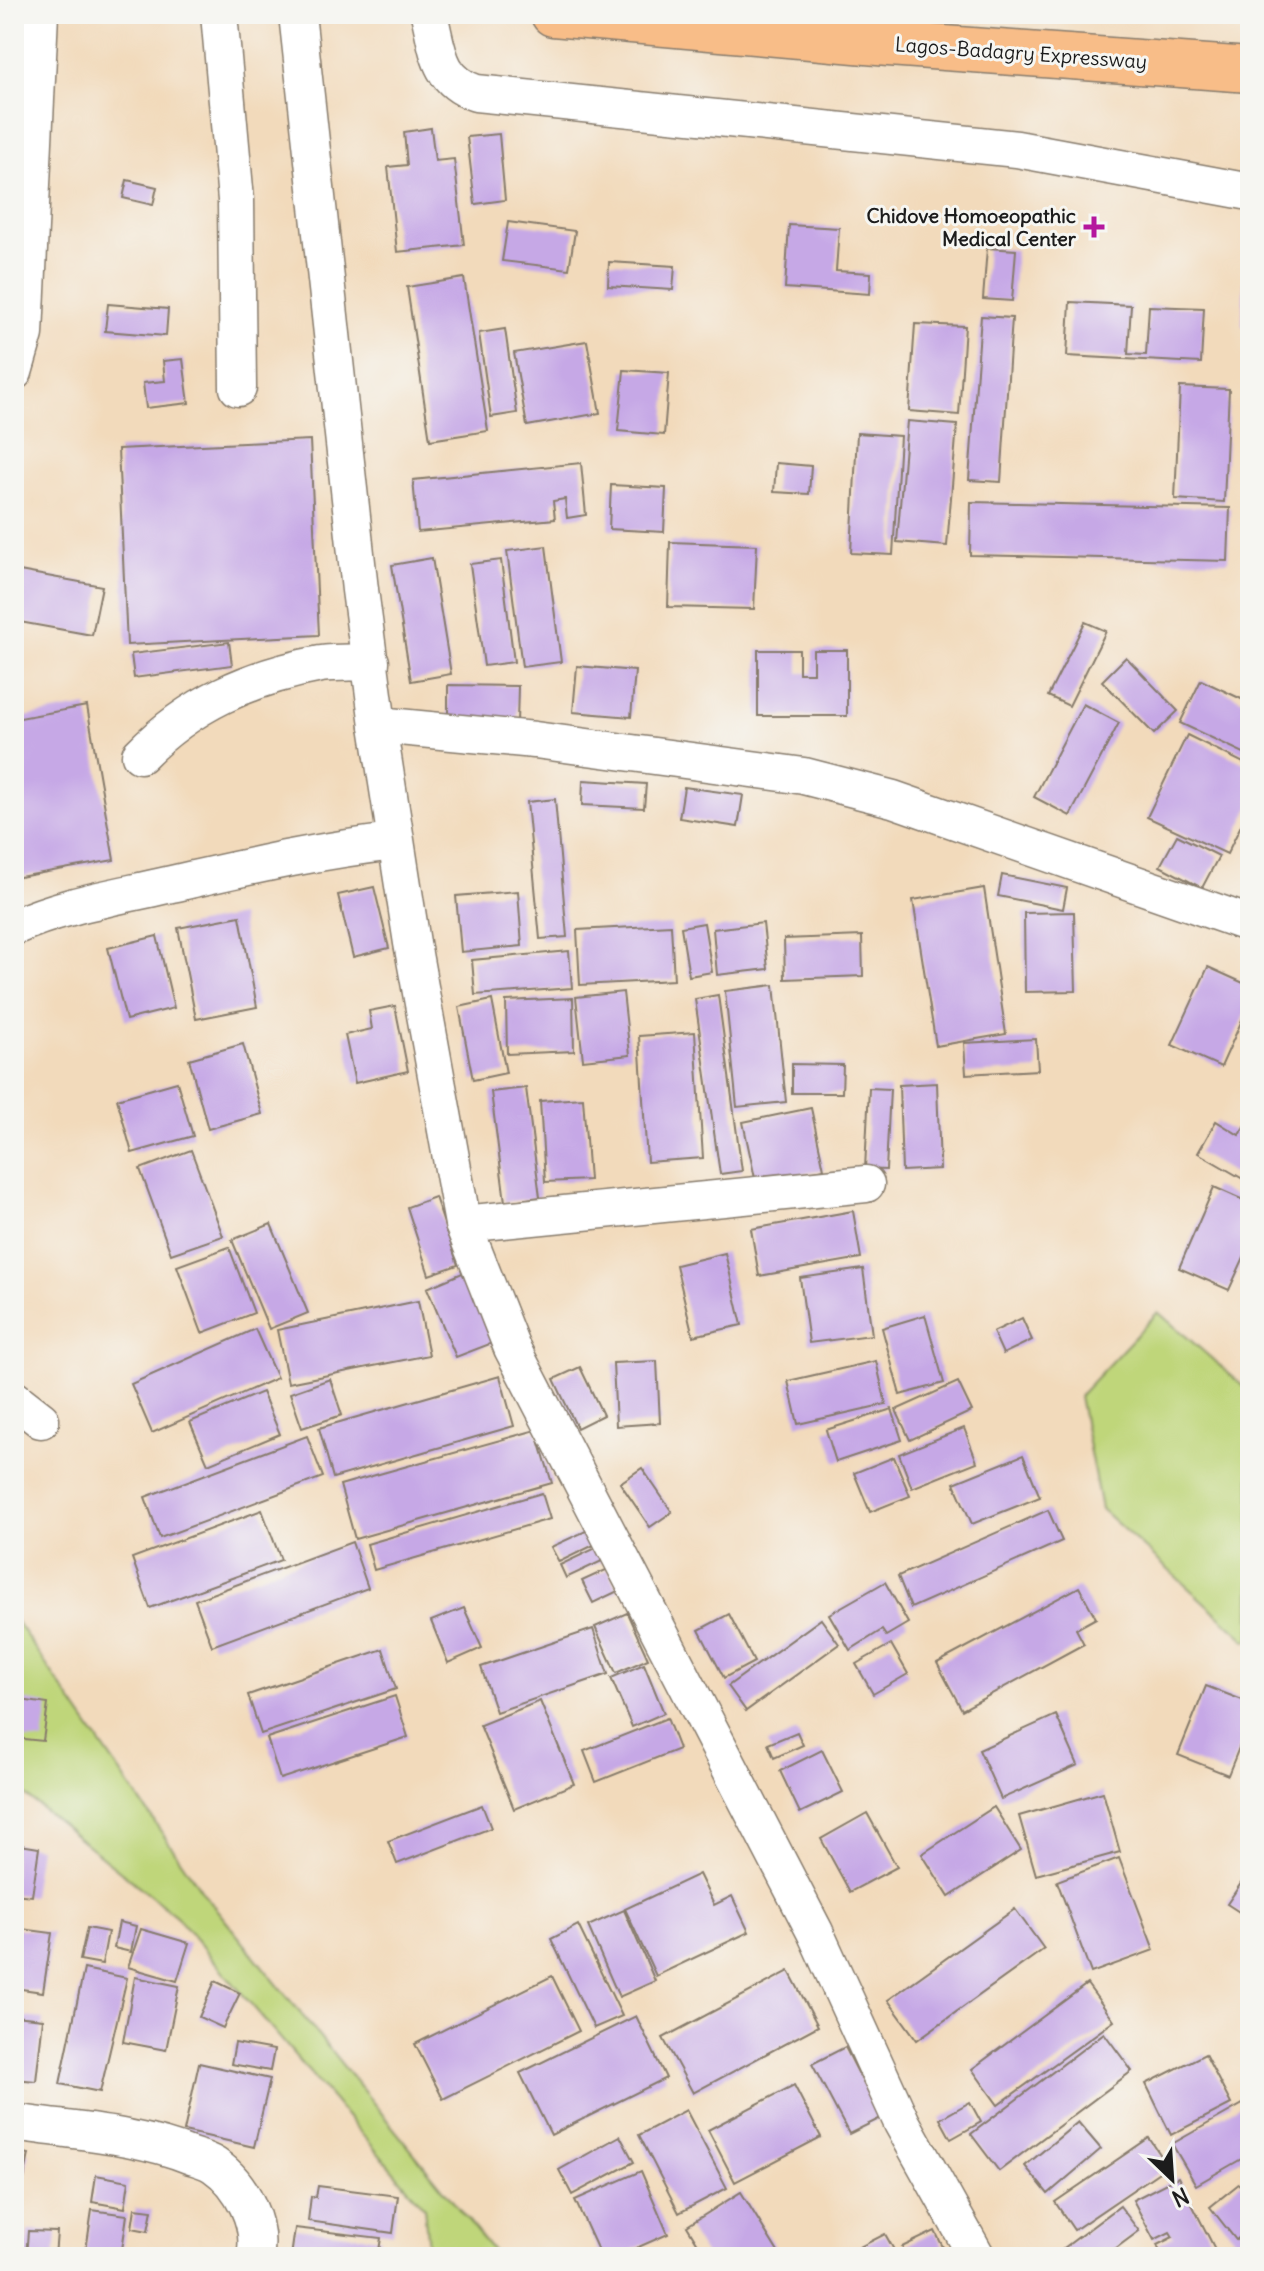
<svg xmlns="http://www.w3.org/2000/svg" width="1264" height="2271" viewBox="0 0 1264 2271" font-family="Delius,sans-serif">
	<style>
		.green { fill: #bfd67a; stroke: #6e794b; stroke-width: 2 }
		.building { fill: #c6a8e6 }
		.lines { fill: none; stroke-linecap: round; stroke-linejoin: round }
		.minor-casing { stroke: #877b6c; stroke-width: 39 }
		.highway-casing { stroke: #877b6c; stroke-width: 47 }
		.minor { stroke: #fff; stroke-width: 36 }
		.highway { stroke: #f8bd88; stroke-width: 44 }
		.poi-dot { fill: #b5179e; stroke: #f6f6f2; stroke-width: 3 }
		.labels { text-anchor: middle; stroke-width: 6; stroke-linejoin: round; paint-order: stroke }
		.street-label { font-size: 20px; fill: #1c1c1c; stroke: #f6f6f2 }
		.poi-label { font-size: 20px; font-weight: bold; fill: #1c1c1c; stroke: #f6f6f2; text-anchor: end }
	</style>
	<rect width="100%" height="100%" fill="#f6f6f2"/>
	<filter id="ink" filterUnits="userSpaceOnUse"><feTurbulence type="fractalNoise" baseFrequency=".0125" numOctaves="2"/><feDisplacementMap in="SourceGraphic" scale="16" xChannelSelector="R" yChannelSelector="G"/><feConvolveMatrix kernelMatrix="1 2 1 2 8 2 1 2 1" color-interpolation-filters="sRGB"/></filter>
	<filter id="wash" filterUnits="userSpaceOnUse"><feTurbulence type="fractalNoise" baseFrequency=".006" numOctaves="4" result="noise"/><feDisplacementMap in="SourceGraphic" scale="32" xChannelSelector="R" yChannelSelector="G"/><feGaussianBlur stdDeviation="1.8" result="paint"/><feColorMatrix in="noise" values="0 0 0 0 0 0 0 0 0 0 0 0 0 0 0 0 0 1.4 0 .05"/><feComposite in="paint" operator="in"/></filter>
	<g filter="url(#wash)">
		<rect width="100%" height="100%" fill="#f2dabb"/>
		<g class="green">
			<path d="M1158 1312 1250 1392V1640H1246L1101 1509 1079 1396Z"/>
			<path d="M14 1618 204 1894 498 2257H429L424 2207 176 1916 14 1786Z"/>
		</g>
		<g id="blocks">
			<g class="building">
				<path d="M431 128 435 161 454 159 464 245 397 252 388 167 407 165 404 132Z"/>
				<path d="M499 134 505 200 475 204 467 137Z"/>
				<path d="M127 180 157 187 153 205 123 198Z"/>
				<path d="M508 222 575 231 569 269 502 261Z"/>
				<path d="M789 225 839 228 836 271 871 273 870 294 785 288Z"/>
				<path d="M987 248 1016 250 1012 301 983 299Z"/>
				<path d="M609 262 675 266 673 290 608 286Z"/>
				<path d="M1244 276H1250V328L1242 327Z"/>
				<path d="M464 278 488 431 430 440 407 287Z"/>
				<path d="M1070 302 1131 305 1128 354 1146 355 1149 306 1204 308 1201 363 1067 356Z"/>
				<path d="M108 304 168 309 166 336 105 331Z"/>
				<path d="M981 316 1012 318 1001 482 969 480Z"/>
				<path d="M915 324 965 326 959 415 909 411Z"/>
				<path d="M505 329 517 413 491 417 479 333Z"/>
				<path d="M587 341 600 413 527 426 514 353Z"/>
				<path d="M183 359 189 403 146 408 143 383 165 381 163 361Z"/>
				<path d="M624 370 669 373 664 435 618 431Z"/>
				<path d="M1180 387 1229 389 1224 502 1175 499Z"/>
				<path d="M907 421 957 425 947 546 897 542Z"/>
				<path d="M857 433 900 436 893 555 851 553Z"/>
				<path d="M310 440 319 635 127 645 118 449Z"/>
				<path d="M581 463 586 515 567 518 565 499 553 501 555 519 418 532 413 480Z"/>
				<path d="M776 463 811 466 809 494 774 492Z"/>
				<path d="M611 485 666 488 664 532 609 529Z"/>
				<path d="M971 502 1230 508 1228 561 970 555Z"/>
				<path d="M670 542 757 545 754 609 668 607Z"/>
				<path d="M546 546 561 662 522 667 507 551Z"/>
				<path d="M432 558 451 674 411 681 392 565Z"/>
				<path d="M501 560 514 662 484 666 470 564Z"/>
				<path d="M14 570 102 586 92 635 14 621Z"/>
				<path d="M1085 622 1106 631 1069 706 1048 696Z"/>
				<path d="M229 642 232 665 134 678 131 654Z"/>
				<path d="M758 650H799V673H813V650H847V716H758Z"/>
				<path d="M1126 657 1178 711 1154 734 1102 681Z"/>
				<path d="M577 666 635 671 631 717 573 712Z"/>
				<path d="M1201 680 1250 703V756L1180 723Z"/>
				<path d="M448 685 518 686 517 724 448 723Z"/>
				<path d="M1083 704 1119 723 1070 816 1034 797Z"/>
				<path d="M87 706 114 860 14 878V719Z"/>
				<path d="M1187 735 1250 766V807L1227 854 1147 817Z"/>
				<path d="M583 780 646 784 644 808 582 805Z"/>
				<path d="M684 787 743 795 738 827 679 818Z"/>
				<path d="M555 799 567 937 540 939 527 802Z"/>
				<path d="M1177 835 1219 856 1202 888 1160 866Z"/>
				<path d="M1002 875 1067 888 1063 909 998 896Z"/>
				<path d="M374 887 389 948 353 957 338 895Z"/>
				<path d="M984 888 1006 1034 936 1046 913 900Z"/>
				<path d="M518 891 522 946 461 952 456 896Z"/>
				<path d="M1074 912 1076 991 1025 992 1024 913Z"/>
				<path d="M240 916 257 1007 196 1019 178 928Z"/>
				<path d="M704 923 712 972 689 976 681 927Z"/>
				<path d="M763 923 768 969 717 975 713 929Z"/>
				<path d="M671 925 674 980 580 985 577 930Z"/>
				<path d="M157 936 174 1008 126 1020 108 948Z"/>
				<path d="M862 936 863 976 785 979 784 939Z"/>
				<path d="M569 951 572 988 475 995 472 960Z"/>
				<path d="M1208 967 1250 986V1002L1221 1067 1172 1045Z"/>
				<path d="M774 985 786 1102 737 1107 725 991Z"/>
				<path d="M623 992 630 1055 583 1060 576 997Z"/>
				<path d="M718 995 742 1171 720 1174 695 999Z"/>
				<path d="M573 998 574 1051 507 1054 506 1001Z"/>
				<path d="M492 1000 506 1073 473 1080 459 1007Z"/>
				<path d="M395 1006 408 1071 355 1083 345 1035 372 1029 369 1011Z"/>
				<path d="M695 1032 703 1158 647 1162 639 1036Z"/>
				<path d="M1036 1039 1038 1070 966 1074 964 1043Z"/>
				<path d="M243 1044 262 1114 208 1129 189 1059Z"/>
				<path d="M792 1064 843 1065 842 1093H792Z"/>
				<path d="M177 1082 193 1136 132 1153 117 1099Z"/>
				<path d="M937 1083 940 1169 902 1171 899 1085Z"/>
				<path d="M526 1088 540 1197 505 1202 491 1092Z"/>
				<path d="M869 1088 890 1089 886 1170 865 1169Z"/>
				<path d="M583 1098 589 1180 545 1182 540 1101Z"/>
				<path d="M811 1108 824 1169 756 1183 743 1122Z"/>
				<path d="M1250 1116V1183L1198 1153 1216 1121 1239 1135Z"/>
				<path d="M191 1150 223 1236 171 1254 140 1169Z"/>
				<path d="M1214 1187 1250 1203V1244L1229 1290 1179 1268Z"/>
				<path d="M435 1197 458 1265 429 1275 407 1207Z"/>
				<path d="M853 1211 861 1258 759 1276 751 1229Z"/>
				<path d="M271 1224 308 1313 269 1329 232 1240Z"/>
				<path d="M229 1247 254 1313 202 1333 177 1266Z"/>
				<path d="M725 1253 742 1325 693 1336 676 1265Z"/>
				<path d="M863 1269 872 1335 809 1343 800 1278Z"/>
				<path d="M467 1271 495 1342 456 1357 427 1288Z"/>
				<path d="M418 1301 429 1355 288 1383 277 1330Z"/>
				<path d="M925 1315 944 1383 900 1395 882 1328Z"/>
				<path d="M1022 1318 1032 1340 1003 1354 993 1332Z"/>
				<path d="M255 1329 277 1378 152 1433 131 1384Z"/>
				<path d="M657 1361 660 1423 616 1426 613 1363Z"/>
				<path d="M876 1361 886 1404 798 1424 788 1381Z"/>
				<path d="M580 1367 603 1415 577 1428 554 1379Z"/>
				<path d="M500 1376 514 1426 333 1478 319 1428Z"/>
				<path d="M330 1379 342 1415 302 1428 290 1393Z"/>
				<path d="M958 1382 972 1411 910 1440 896 1410Z"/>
				<path d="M262 1392 280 1434 208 1464 190 1422Z"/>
				<path d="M892 1409 902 1440 836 1462 826 1430Z"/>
				<path d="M964 1428 977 1462 912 1488 899 1454Z"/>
				<path d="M536 1430 552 1483 355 1539 340 1485Z"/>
				<path d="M307 1436 323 1477 160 1538 145 1497Z"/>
				<path d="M1023 1455 1040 1497 972 1524 954 1483Z"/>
				<path d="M894 1457 910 1496 870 1512 854 1473Z"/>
				<path d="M642 1468 672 1512 650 1527 620 1483Z"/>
				<path d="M542 1493 550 1519 374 1570 367 1544Z"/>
				<path d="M262 1510 281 1560 150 1608 132 1558Z"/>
				<path d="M1048 1510 1062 1541 911 1608 898 1576Z"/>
				<path d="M588 1530 596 1544 559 1562 551 1547Z"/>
				<path d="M352 1542 368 1588 212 1646 195 1600Z"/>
				<path d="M598 1547 604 1560 566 1578 560 1565Z"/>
				<path d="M608 1569 618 1591 593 1603 582 1581Z"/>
				<path d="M885 1582 908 1623 886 1636 882 1630 850 1650 829 1614Z"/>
				<path d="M1079 1587 1096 1618 1076 1629 1084 1644 962 1710 937 1663Z"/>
				<path d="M464 1608 482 1648 448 1663 431 1621Z"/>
				<path d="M627 1613 648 1659 616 1673 595 1627Z"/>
				<path d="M729 1614 754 1662 724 1678 699 1630Z"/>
				<path d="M821 1619 839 1644 746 1711 728 1686Z"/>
				<path d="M593 1629 608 1674 496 1712 481 1667Z"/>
				<path d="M891 1644 908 1674 873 1694 856 1664Z"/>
				<path d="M383 1649 396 1689 261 1734 248 1695Z"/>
				<path d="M644 1664 664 1713 632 1727 611 1678Z"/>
				<path d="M1206 1686 1250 1703V1720L1228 1775 1178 1755Z"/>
				<path d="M395 1696 408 1737 280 1779 267 1738Z"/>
				<path d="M14 1699 48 1704 43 1741 14 1738Z"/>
				<path d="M540 1701 574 1784 514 1809 480 1725Z"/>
				<path d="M1056 1715 1078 1765 1001 1799 979 1750Z"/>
				<path d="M667 1718 679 1749 596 1782 584 1751Z"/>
				<path d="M797 1732 803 1745 774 1758 768 1744Z"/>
				<path d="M822 1750 843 1792 800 1813 780 1771Z"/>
				<path d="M1103 1792 1120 1852 1036 1875 1019 1816Z"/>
				<path d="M482 1805 491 1828 397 1864 388 1841Z"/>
				<path d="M994 1807 1021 1850 949 1897 922 1854Z"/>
				<path d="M867 1813 897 1867 850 1892 821 1839Z"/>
				<path d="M14 1844 39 1848 32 1896 14 1894Z"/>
				<path d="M1119 1858 1154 1950 1091 1973 1057 1881Z"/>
				<path d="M1250 1870V1919L1227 1904Z"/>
				<path d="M699 1874 714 1905 732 1896 749 1932 656 1976 625 1909Z"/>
				<path d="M1015 1909 1044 1949 917 2040 888 2000Z"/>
				<path d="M624 1910 655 1981 619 1997 588 1926Z"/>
				<path d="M119 1922 136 1926 131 1952 114 1948Z"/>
				<path d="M578 1925 622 2016 594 2028 551 1939Z"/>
				<path d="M14 1928 52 1933 43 1992 14 1988Z"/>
				<path d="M87 1928 108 1932 102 1964 80 1960Z"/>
				<path d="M141 1929 189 1943 177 1981 128 1967Z"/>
				<path d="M84 1969 127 1978 100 2092 60 2084Z"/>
				<path d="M789 1971 818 2026 693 2093 663 2038Z"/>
				<path d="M552 1976 579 2031 443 2099 415 2044Z"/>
				<path d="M135 1977 179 1986 166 2050 123 2042Z"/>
				<path d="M215 1981 240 1993 223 2028 199 2017Z"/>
				<path d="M1087 1984 1114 2021 998 2105 972 2069Z"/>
				<path d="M14 2016 43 2019 36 2081 14 2079Z"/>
				<path d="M636 2016 666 2078 551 2135 520 2073Z"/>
				<path d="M1104 2033 1132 2071 999 2171 971 2134Z"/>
				<path d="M235 2043 274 2050 270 2071 231 2064Z"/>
				<path d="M845 2047 881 2118 849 2134 812 2064Z"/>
				<path d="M1205 2054 1231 2104 1171 2135 1146 2084Z"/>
				<path d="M199 2063 270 2079 254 2147 184 2131Z"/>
				<path d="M794 2085 821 2137 735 2182 708 2130Z"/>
				<path d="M1250 2100V2154L1196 2185 1172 2144Z"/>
				<path d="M970 2102 981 2122 951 2139 940 2119Z"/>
				<path d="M686 2110 727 2188 679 2213 639 2135Z"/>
				<path d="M1078 2122 1101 2149 1048 2194 1025 2166Z"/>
				<path d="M620 2136 634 2162 572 2195 559 2170Z"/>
				<path d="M1149 2138 1168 2166 1074 2230 1055 2202Z"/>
				<path d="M14 2151 29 2154 20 2199 14 2198Z"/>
				<path d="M641 2171 668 2234 616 2257H601L575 2200Z"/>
				<path d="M96 2175 129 2181 125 2208 92 2202Z"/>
				<path d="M1250 2175V2229L1236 2240 1210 2207Z"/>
				<path d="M1178 2177 1219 2257H1162L1157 2245 1173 2237 1170 2232 1154 2240 1133 2200Z"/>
				<path d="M318 2186 398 2196 393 2233 308 2221 311 2196 316 2197Z"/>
				<path d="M741 2192 781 2257H706L687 2226Z"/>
				<path d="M14 2202 21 2204 15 2230H14Z"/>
				<path d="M1120 2206 1139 2231 1104 2257H1052Z"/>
				<path d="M135 2208 152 2210 148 2231 132 2228Z"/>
				<path d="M92 2210 127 2215 121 2257H85Z"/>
				<path d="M295 2228 381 2238 378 2257H291Z"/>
				<path d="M28 2231 57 2232 55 2257H26Z"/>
				<path d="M935 2231 943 2247 923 2257H907L902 2247Z"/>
				<path d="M885 2234 898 2257H860L856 2249Z"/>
			</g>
		</g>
	</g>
	<g filter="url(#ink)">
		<use href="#blocks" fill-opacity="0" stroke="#877b6c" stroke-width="2"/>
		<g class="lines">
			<g class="minor-casing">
				<g id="minor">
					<path d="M219 14 236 200 238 388"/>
					<path d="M297 14 360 590 378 725 412 943 463 1224 512 1348 815 1932 902 2123 977 2257"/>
					<path d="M429 14C438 49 437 80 476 93L1017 149 1250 192"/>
					<path d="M14 372 25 334 40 14"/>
					<path d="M378 725 535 740 804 776 893 799 1250 924"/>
					<path d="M140 755C190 704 250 677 321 664 337 662 354 663 371 662"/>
					<path d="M14 927C62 905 116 897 167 885 243 868 318 850 395 842"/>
					<path d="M463 1224 866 1184"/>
					<path d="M14 1399 41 1420"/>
					<path d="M14 2122C71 2131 138 2134 191 2156 198 2158 208 2161 214 2165 242 2184 262 2224 255 2257"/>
				</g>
			</g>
			<g class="highway-casing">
				<path id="highway" d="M553 14 889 44 1250 70"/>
			</g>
			<use href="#minor" class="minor"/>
			<use href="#highway" class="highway"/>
		</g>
	</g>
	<path class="poi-dot" d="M1090 215h8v8h8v8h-8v8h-8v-8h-8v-8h8z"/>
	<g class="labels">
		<g class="street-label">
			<text transform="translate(1021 53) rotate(4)" y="7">Lagos-Badagry Expressway</text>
		</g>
		<g class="poi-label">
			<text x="1076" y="223">Chidove Homoeopathic<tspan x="1076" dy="23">Medical Center</tspan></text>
		</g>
	</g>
	<rect width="1264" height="2271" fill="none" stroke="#f6f6f2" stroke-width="48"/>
	<g transform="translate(1172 2179) rotate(155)" stroke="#f6f6f2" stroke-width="6" paint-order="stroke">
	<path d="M0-6L14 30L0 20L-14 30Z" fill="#1c1c1c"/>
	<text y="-12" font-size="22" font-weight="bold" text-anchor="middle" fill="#1c1c1c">N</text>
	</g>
</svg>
